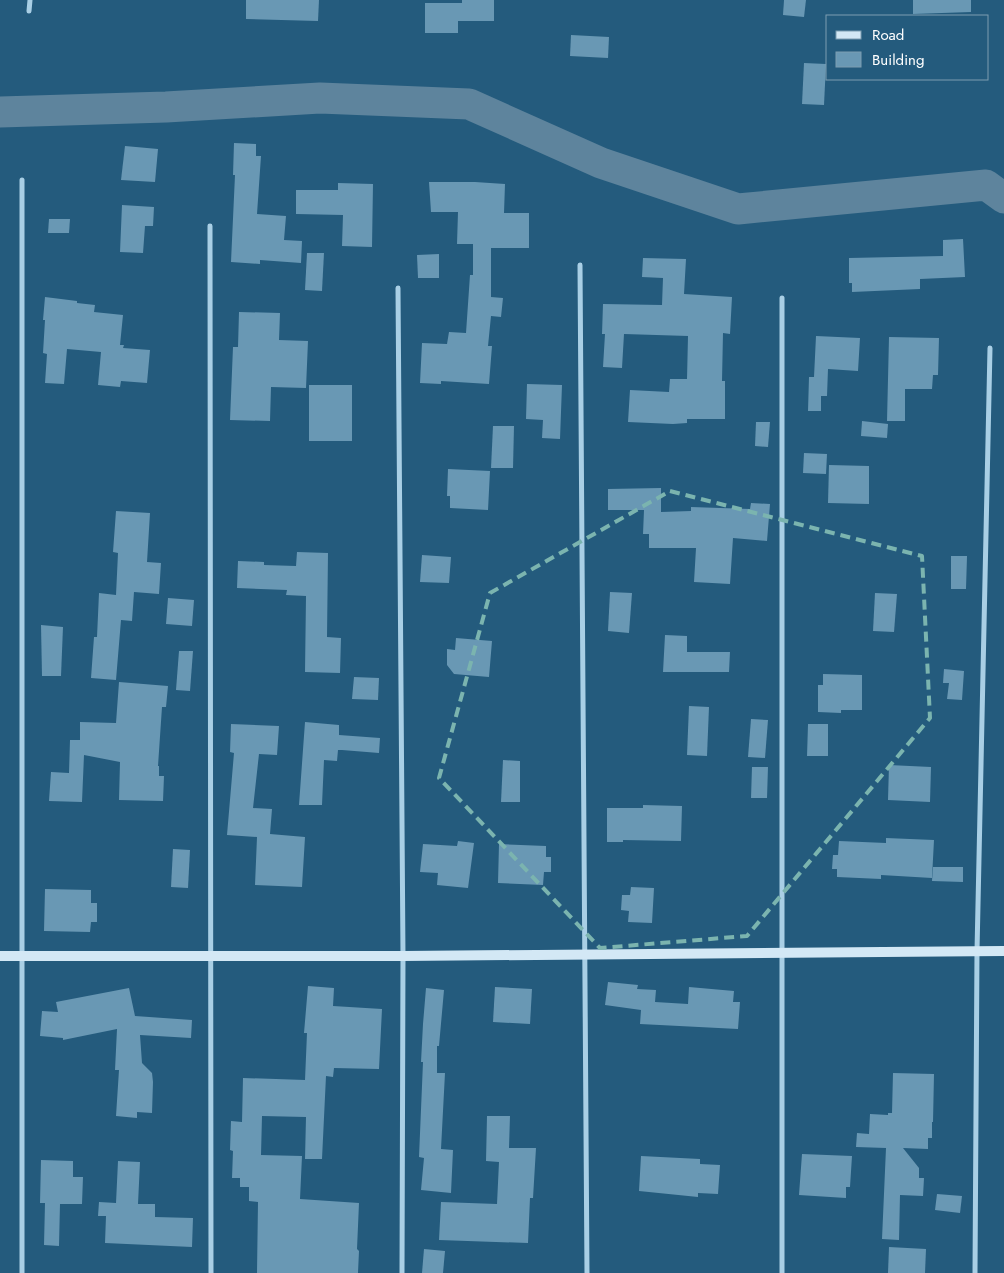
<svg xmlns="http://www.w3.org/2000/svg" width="1004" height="1273" viewBox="0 0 1004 1273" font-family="Jost,sans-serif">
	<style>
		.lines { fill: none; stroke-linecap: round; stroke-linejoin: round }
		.river { stroke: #5e849d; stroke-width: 31 }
		.building { fill: #6998b4 }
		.street { stroke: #a9cfe5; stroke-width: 5 }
		.secondary { stroke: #d3e8f5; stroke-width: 10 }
		.marked { fill: none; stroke: #7bb4af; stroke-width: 4; stroke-dasharray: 10 6; stroke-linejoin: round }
	</style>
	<rect width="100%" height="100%" fill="#245b7d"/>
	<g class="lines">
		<path class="river" d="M0 112 166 107 320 98 469 104 601 163 738 209 986 185 1004 198"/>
	</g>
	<g class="building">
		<path d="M246 0H319L318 21 246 19Z"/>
		<path d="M462 0H494V21H458V33H425V3H462Z"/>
		<path d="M784 0H806L804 17 783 15Z"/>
		<path d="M913 0H971V12L913 14Z"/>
		<path d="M571 35 609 37 608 58 570 56Z"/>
		<path d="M804 63 826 64 824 105 802 104Z"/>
		<path d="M234 143 256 144V156H261L257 214 286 216 284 240 302 241 301 263 260 260V264L231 262 235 175H233Z"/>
		<path d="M125 146 158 149 155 182 121 180Z"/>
		<path d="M429 182H475L505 184 504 213H529V248H491V297L503 298 501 317 491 316 488 346H492L489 384 441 381V384L420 383 422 343 447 344 449 332 466 333 470 275H473V244H457L458 212H431Z"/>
		<path d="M338 183 373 184 372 247 342 246 343 215 296 214V190H338Z"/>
		<path d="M122 205 154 207 153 226H145L143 253 120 252Z"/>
		<path d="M49 219H70L69 233H48Z"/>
		<path d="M963 239 965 277 920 279V289L852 292V283H849V258L943 256V240Z"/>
		<path d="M307 253H324L322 291 305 290Z"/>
		<path d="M439 254V278H418L417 255Z"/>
		<path d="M643 258 686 259 684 294 732 297 730 334 723 333 722 381H725V419H687V423L673 424 628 422 630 390 669 392 670 379H687L688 336 624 334 622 368 603 367 605 334H602L603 304 662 305 663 278 642 277Z"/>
		<path d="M45 297 77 301V303L95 305 94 312 123 315 120 345H124L123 348 150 350 147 383 121 381 120 387 98 385 101 352 67 349 64 384 45 383 47 354 43 353 45 320H43Z"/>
		<path d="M239 312 280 313 279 340 308 341 306 388 271 387 270 421 230 420 233 347H238Z"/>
		<path d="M816 336 860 338 858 371 828 369 827 396H821V411H808L809 377H814Z"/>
		<path d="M889 337 939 338 938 375H933L932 389H905V421H887Z"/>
		<path d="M527 384 562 385 560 439 542 438 543 420 526 419Z"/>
		<rect x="309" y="385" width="43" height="56"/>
		<path d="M862 421 888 424 887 438 861 436Z"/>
		<path d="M756 422H770L768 447 755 446Z"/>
		<path d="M493 426H514L513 468H491Z"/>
		<path d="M804 453 827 454 826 474 803 473Z"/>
		<path d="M829 465 869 466V504L828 503Z"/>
		<path d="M448 469 490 471 488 510 450 508V496H447Z"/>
		<path d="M661 488V512L691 511V507L750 509 751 503 770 504 767 541 733 538 730 584 694 582 696 548H649V534H643L644 510H608V489Z"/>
		<path d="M116 511 150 513 147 562 161 563 159 594 134 592 132 621 121 620 116 680 91 678 94 637H97L99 593 116 595 118 553 113 552Z"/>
		<path d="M297 552 328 553 327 637 341 638 340 673 305 672 306 596 286 595 287 590 237 588 238 561 264 562V565L296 566Z"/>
		<path d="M422 555 451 557 449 583 420 582Z"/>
		<path d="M951 556H967L966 589H951Z"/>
		<path d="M610 592 632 593 629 633 608 631Z"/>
		<path d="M875 593 897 594 894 632 873 631Z"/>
		<path d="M168 598 194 600 192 626 166 624Z"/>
		<path d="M41 625 63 627 61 676H42Z"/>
		<path d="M665 635 687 636V652H730L729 672H663Z"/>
		<path d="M456 638 492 641 489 677 454 674 447 665V649L455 650Z"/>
		<path d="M179 651H193L190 691 176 690Z"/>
		<path d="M944 669 964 671 962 700 947 699 949 683H943Z"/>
		<path d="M823 674 862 675V710H841V713L818 712V685H823Z"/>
		<path d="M354 677 379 678 378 700 352 699Z"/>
		<path d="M119 682 168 686 166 707H162L158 766H159V776H164L163 801 119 800 120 762 84 755 82 802 49 801 51 772 69 773 70 740H80V722L116 723Z"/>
		<path d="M689 706 709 707 707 756 687 755Z"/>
		<path d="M751 719 768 720 765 758 748 757Z"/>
		<path d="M305 722 339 725V735L380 738 379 753 342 750H338L337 761 324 760 322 805H299Z"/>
		<path d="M231 724 279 726 277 755 259 754 253 808 272 809 270 834 305 837 302 887 255 885 257 837 227 835 234 753 230 752Z"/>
		<path d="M808 724H828V756H807Z"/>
		<path d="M503 760 520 761V802H501Z"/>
		<path d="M889 765 931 767 930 802 888 800Z"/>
		<path d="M752 767H768L767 798H751Z"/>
		<path d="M643 805 682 806 681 841 623 840V842H607V808H643Z"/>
		<path d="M886 838 934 840 932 878 881 875V879L837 877V869H832L833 855H838L839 841 886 843Z"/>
		<path d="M458 841 474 843 468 888 437 885 438 873 420 872 423 844 457 846Z"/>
		<path d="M499 844 546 846V857H551V872H544L543 885 498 883Z"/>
		<path d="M173 849 190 850 188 888 171 887Z"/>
		<path d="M933 867H963V882L932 881Z"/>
		<path d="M631 887 654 888 652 923 628 922 629 911 621 910 622 895H630Z"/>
		<path d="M45 889 91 890V903H97V922H91L90 932 44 931Z"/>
		<path d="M608 982 638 985 637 989 656 990 655 1002 688 1004 689 987 734 991 733 1002H740L738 1029 640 1024 641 1010 605 1005Z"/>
		<path d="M308 986 334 988 333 1006 382 1009 379 1069 334 1068 333 1077 326 1076 322 1159H305L306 1117 262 1116 261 1155 302 1156 300 1199 359 1203 357 1249 359 1251 358 1273H257L258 1202 249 1201V1187H240V1178H232L233 1151 230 1150 231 1121 242 1122 243 1078 305 1080 307 1033H304Z"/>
		<path d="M495 987 532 989 530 1024 493 1022Z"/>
		<path d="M129 988 135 1016 192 1020 191 1038 140 1035 142 1063 152 1073 153 1082 152 1113 137 1112V1118L116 1116 119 1070H115L117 1029 63 1040V1038L40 1036 42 1011 58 1012 56 1002Z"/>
		<path d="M426 988 444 990 439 1046H437V1073H445L441 1149 453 1150 451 1193 421 1190 424 1158 419 1157 423 1062H421L423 1024Z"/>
		<path d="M893 1073 934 1074 933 1122H932V1138H928V1149L903 1148 919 1168V1178H924L923 1196 900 1195 899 1240 882 1239 886 1148 856 1147 857 1133 869 1134 870 1114 888 1115V1113H892Z"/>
		<path d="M487 1116H510L509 1148H536L533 1198H530L528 1243 439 1240 441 1202 497 1204 499 1162 486 1161Z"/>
		<path d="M802 1154 852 1156 850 1187H846V1198L799 1195Z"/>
		<path d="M641 1156 700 1159V1164L720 1165 718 1194 698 1193V1197L639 1191Z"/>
		<path d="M41 1160 73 1161V1177H83L82 1204H60L59 1246 44 1245 45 1203H40Z"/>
		<path d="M118 1161 140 1162 138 1204H155V1217L193 1218 192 1247 105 1243 106 1216H98L99 1202 116 1203Z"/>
		<path d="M937 1194 962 1196 960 1213 935 1210Z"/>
		<path d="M889 1247 926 1249 925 1273H888Z"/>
		<path d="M424 1249 445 1251 443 1273H422Z"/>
	</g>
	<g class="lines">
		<g class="street">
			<path d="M29 11 30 0"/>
			<path d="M210 226 211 1273"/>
			<path d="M580 265 587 1273"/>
			<path d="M398 288 403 956 402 1273"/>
			<path d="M782 298V1273"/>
			<path d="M22 1273V180"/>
			<path d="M975 1273 977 951 990 348"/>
		</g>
		<path class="secondary" d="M0 956H403L1004 951"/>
	</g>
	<path class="marked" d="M670 491 922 556 930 718 747 936 600 948 439 778 490 593Z"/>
	<rect x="826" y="15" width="162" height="65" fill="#245b7d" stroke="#7c9db1"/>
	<rect x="836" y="31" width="25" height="8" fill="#d3e8f5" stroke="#7c9db1"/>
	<text x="872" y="40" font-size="15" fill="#ffffff">Road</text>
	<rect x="836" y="52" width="25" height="15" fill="#6998b4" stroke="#7c9db1"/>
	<text x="872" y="65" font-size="15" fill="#ffffff">Building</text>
</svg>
